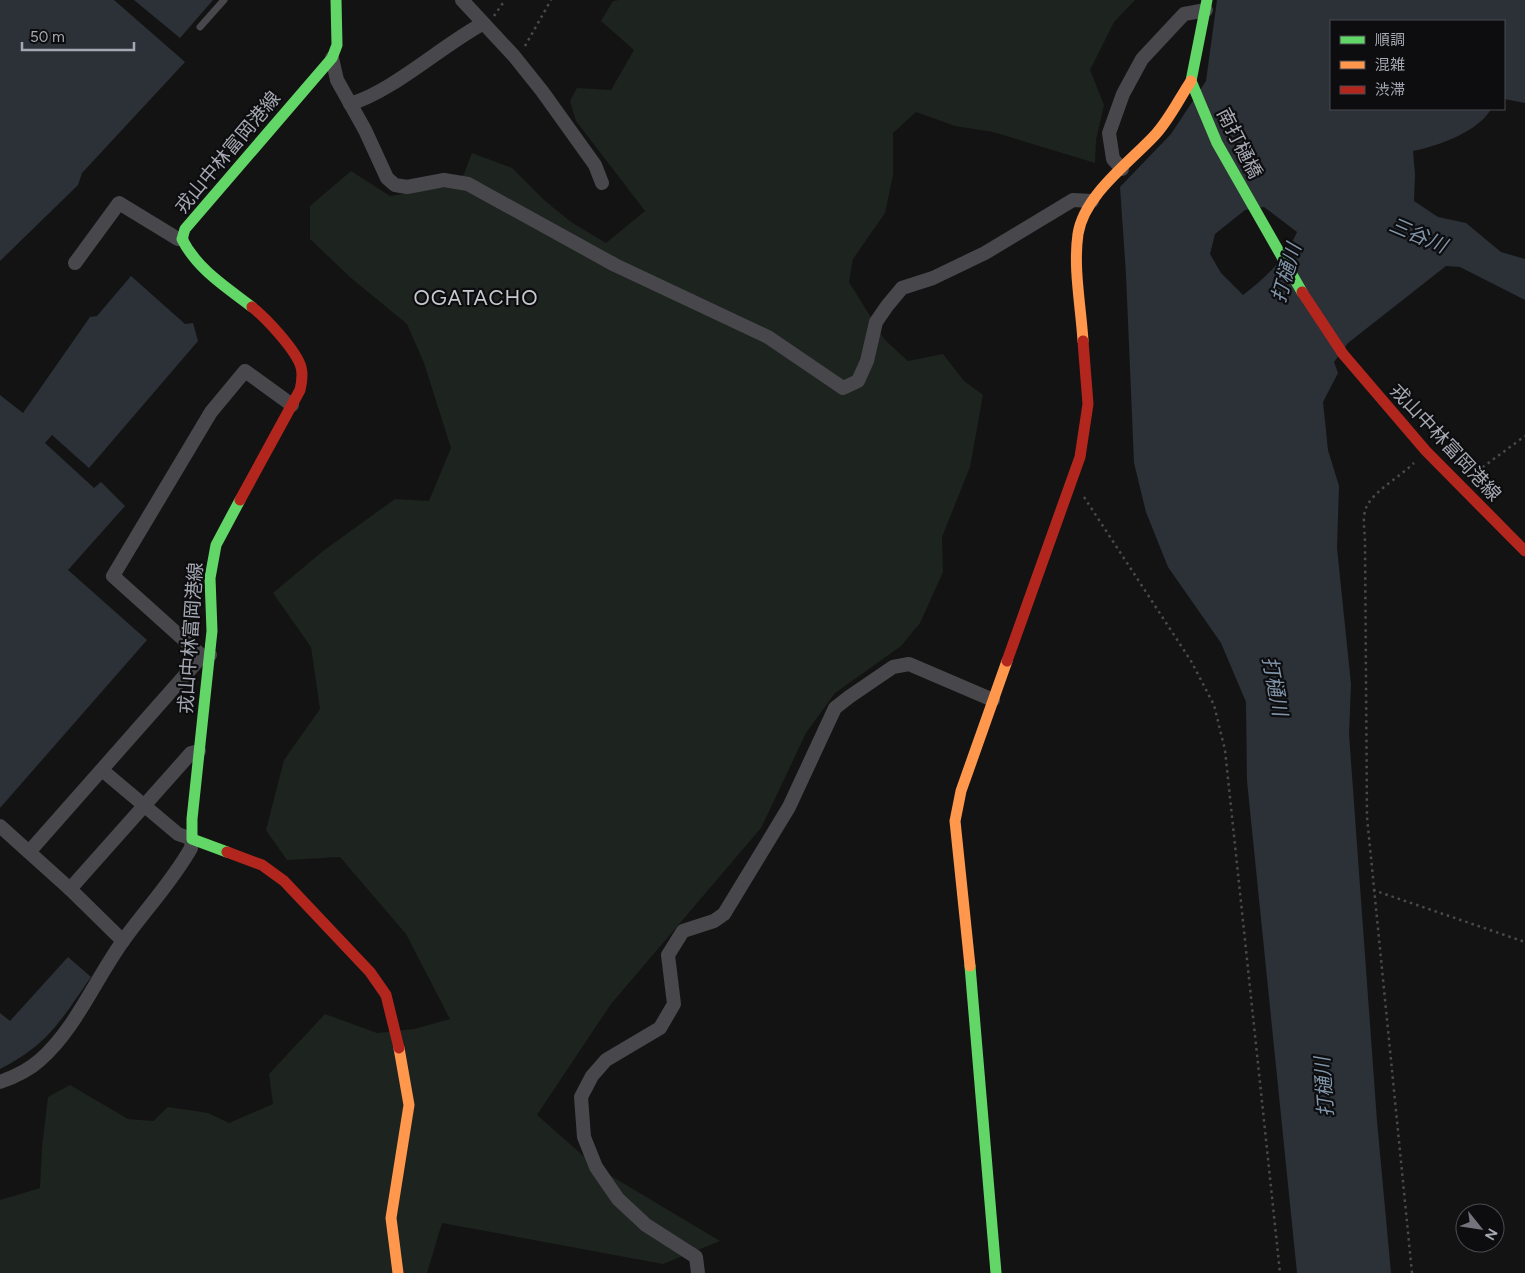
<svg xmlns="http://www.w3.org/2000/svg" width="1525" height="1273" viewBox="0 0 1525 1273" font-family="Figtree,'Noto Sans JP',sans-serif">
	<style>
		.green { fill: #1d231e }
		.water { fill: #2b3137; fill-rule: evenodd }
		.lines { fill: none; stroke-linecap: round; stroke-linejoin: round }
		.path { stroke: #494a4d; stroke-width: 2.5; stroke-dasharray: 2.5 4; stroke-linecap: butt }
		.lane { stroke: #48484c; stroke-width: 7 }
		.street { stroke: #48484c; stroke-width: 14 }
		.fast { stroke: #63d668; stroke-width: 11 }
		.slow { stroke: #ff974d; stroke-width: 11 }
		.jam { stroke: #b3261e; stroke-width: 11 }
		.labels { text-anchor: middle; stroke-width: 4.5; stroke-linejoin: round; paint-order: stroke }
		.street-label { font-size: 19px; fill: #a6a9b3; stroke: #0d0d0f }
		.water-label { font-size: 20px; font-style: italic; fill: #8095aa; stroke: #0d0d0f }
		.quarter-label { font-size: 21px; letter-spacing: 1px; fill: #c6c8cf; stroke: #0d0d0f }
	</style>
	<rect width="100%" height="100%" fill="#131313"/>
	<path class="green" d="M619 0H1135L1114 22 1090 70 1104 105 1096 140 1095 163 993 132 955 126 916 112 893 133V175L885 213 853 259 849 282 885 340 908 361 943 354 964 381 983 395 970 467 942 537 943 572 920 623 901 646 835 693 806 733 761 828 611 1004 537 1115 596 1167 720 1241 663 1264 442 1223 427 1273H0V1200L40 1188 42 1147 48 1097 70 1085 128 1119 153 1121 168 1107 208 1113 229 1123 273 1104 269 1074 325 1014 377 1033 414 1029 450 1019 406 934 340 857 287 860 266 830 284 760 320 709 311 647 273 593 323 551 395 499 429 501 451 448 424 363 407 324 351 278 310 239V206L351 171 390 196 446 187 464 174 472 153 512 168 544 200 571 222 606 243 645 211 576 121 570 101 577 88 611 90 634 50 601 21 613 1Z"/>
	<g class="water">
		<path d="M0 0H114L185 62 82 173 78 185 0 261Z"/>
		<path d="M134 0H213L180 38Z"/>
		<path d="M1217 0H1525V103L1504 99V21H1331V109H1491C1478 132 1438 146 1413 151L1415 174 1414 201 1438 217 1466 223 1501 252 1525 259V300L1460 267 1446 266 1348 343 1334 362 1338 373 1323 402 1328 450 1339 486 1337 548 1351 684 1349 734 1377 1121 1391 1273H1297L1247 781 1246 702 1221 643 1168 567 1146 512 1134 463 1126 274 1120 187 1171 134 1206 81ZM1264 207 1297 232C1285 259 1267 277 1243 295L1221 273 1210 254 1215 234 1245 210Z"/>
		<path d="M131 276 185 324 193 323 198 341 89 468 52 435 45 443 94 488 101 482 125 506 68 570 147 640 0 808V395L23 413 90 317 97 316Z"/>
		<path d="M68 957 91 977C61 1020 49 1044 0 1069V1013L10 1021Z"/>
	</g>
	<g class="lines">
		<g class="path">
			<path d="M494 16 505 0"/>
			<path d="M525 46 551 0"/>
			<path d="M1472 475 1525 436"/>
			<path d="M1084 497 1191 661 1214 705 1225 750 1280 1273"/>
			<path d="M1373 890 1525 942"/>
			<path d="M1412 1273 1367 817 1365 543C1365 533 1362 517 1366 508 1372 492 1401 476 1414 463"/>
		</g>
		<path class="lane" d="M200 27 224 0"/>
		<g class="street">
			<path d="M462 0 514 56 542 91 595 165 602 183"/>
			<path d="M332 58 337 80 365 130 387 178 395 185 407 187 444 180 468 184 615 265 768 337 843 388 858 381 867 361 876 322 887 306 902 288 933 278 985 253 1073 200 1092 201"/>
			<path d="M350 104C393 91 440 47 482 24"/>
			<path d="M1122 169 1113 159 1109 133 1123 94 1142 59 1184 14 1206 10"/>
			<path d="M75 263 119 203 178 239H182"/>
			<path d="M210 655 202 656 113 576 211 412 245 371 292 405"/>
			<path d="M0 826 70 889"/>
			<path d="M29 852 202 656"/>
			<path d="M123 941 70 889 191 753 199 751"/>
			<path d="M0 1082C14 1077 29 1070 40 1060 75 1030 96 978 123 941 145 910 172 882 191 848L192 839 178 834 102 770"/>
			<path d="M698 1273 696 1257 646 1225 618 1199 596 1167 584 1137 581 1097 592 1076 606 1060 660 1028 674 1004 668 955 683 931 714 921 724 914 789 807 835 708 849 697 893 667 909 664 993 700"/>
		</g>
		<g class="fast">
			<path d="M1207 0 1191 81 1217 143 1302 292"/>
			<path d="M252 307C226 287 197 269 182 239L185 229 332 58 337 45 336 0"/>
			<path d="M227 852 192 839V819L212 631 210 578 216 545 240 500"/>
			<path d="M970 966 996 1273"/>
		</g>
		<g class="slow">
			<path d="M1083 341C1081 307 1073 268 1078 234 1084 195 1130 162 1155 135 1169 120 1179 99 1191 81"/>
			<path d="M970 966 955 821 961 791 1007 661"/>
			<path d="M398 1273 391 1218 409 1105 399 1048"/>
		</g>
		<g class="jam">
			<path d="M1302 292 1343 354 1426 451 1525 551"/>
			<path d="M240 500 300 390C302 382 303 375 301 367 296 350 266 318 252 307"/>
			<path d="M1007 661 1080 457 1088 404 1083 341"/>
			<path d="M227 852 262 865 284 881 370 972 386 995 399 1048"/>
		</g>
	</g>
	<g class="labels">
		<g class="street-label">
			<text transform="translate(1240 143) rotate(63)" y="7">南打樋橋</text>
			<text transform="translate(227 152) rotate(-50)" y="7">戎山中林富岡港線</text>
			<text transform="translate(1446 442) rotate(47)" y="7">戎山中林富岡港線</text>
			<text transform="translate(190 638) rotate(-86)" y="7">戎山中林富岡港線</text>
		</g>
		<g class="water-label">
			<text transform="translate(1418 235) rotate(23)" y="7">三谷川</text>
			<text transform="translate(1286 273) rotate(-74)" y="7">打樋川</text>
			<text transform="translate(1275 686) rotate(79)" y="7">打樋川</text>
			<text transform="translate(1324 1087) rotate(-94)" y="7">打樋川</text>
		</g>
		<g class="quarter-label">
			<text x="476" y="305">OGATACHO</text>
		</g>
	</g>
	<rect x="1330" y="20" width="175" height="90" fill="#0d0d0f" stroke="#4a4b51"/>
	<rect x="1340" y="36" width="25" height="8" fill="#63d668" stroke="#4a4b51"/>
	<text x="1375" y="45" font-size="15" fill="#a6a9b3">順調</text>
	<rect x="1340" y="61" width="25" height="8" fill="#ff974d" stroke="#4a4b51"/>
	<text x="1375" y="70" font-size="15" fill="#a6a9b3">混雑</text>
	<rect x="1340" y="86" width="25" height="8" fill="#b3261e" stroke="#4a4b51"/>
	<text x="1375" y="95" font-size="15" fill="#a6a9b3">渋滞</text>
	<g transform="translate(1480 1228) rotate(120)"><circle r="24" fill="#0d0d0f" stroke="#4a4b51"/>
	<path d="M0-4L9 19L0 12L-9 19Z" fill="#73747b"/>
	<text y="-8" font-size="14" font-weight="bold" text-anchor="middle" fill="#a6a9b3">N</text>
	</g>
	<path d="M22 42v8h112v-8" fill="none" stroke="#a6a9b3" stroke-width="2.5"/>
	<text x="30" y="42" font-size="15" fill="#a6a9b3" stroke="#0d0d0f" stroke-width="4" paint-order="stroke">50 m</text>
</svg>
